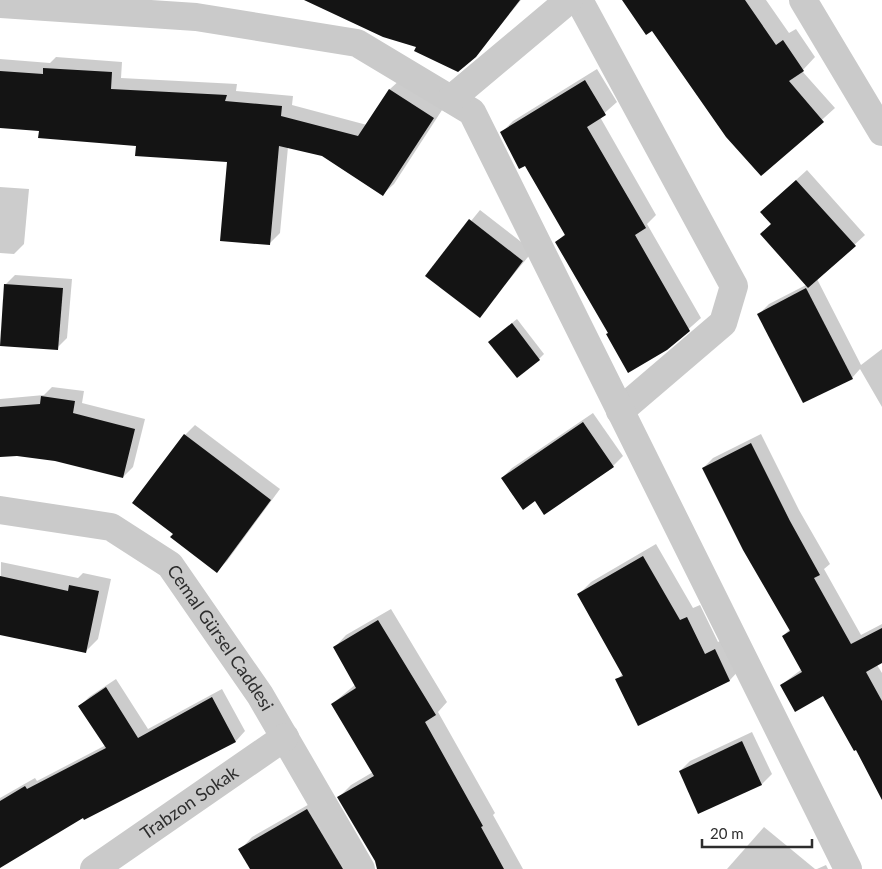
<svg xmlns="http://www.w3.org/2000/svg" width="882" height="869" viewBox="0 0 882 869" font-family="Lato,sans-serif">
	<style>
		.shadow { fill: #0003 }
		.building { fill: #141414 }
		.lines { fill: none; stroke-linecap: round; stroke-linejoin: round }
		.minor { stroke: #cacaca; stroke-width: 28 }
		.labels { text-anchor: middle; stroke-width: 5; stroke-linejoin: round; paint-order: stroke }
		.street-label { font-size: 18px; fill: #2d2d2d; stroke: #fff }
	</style>
	<rect width="100%" height="100%" fill="#fff"/>
	<g class="shadow">
		<path d="M357 0H521L475 56 418 47Z"/>
		<path d="M624 0H766L789 33 796 29 815 57 802 71 835 108 761 175 652 30Z"/>
		<path d="M56 57 122 62 121 78 237 84 236 91 293 96 292 105 367 125 390 89 401 79 444 107 394 184 383 194 323 155 288 147 280 233 269 244 229 161 40 130 0 126V59L50 63Z"/>
		<path d="M597 69 617 102 600 117 656 215 647 224 701 318 666 349 609 332 557 242 566 233 525 164 501 133 513 121Z"/>
		<path d="M807 170 865 235 817 279 861 365 882 349V407L860 369 852 378 759 314 769 304 806 285 772 223V202Z"/>
		<path d="M0 187 29 189 24 244 14 254 0 253Z"/>
		<path d="M480 210 533 251 479 316 427 275Z"/>
		<path d="M15 275 72 279 67 338 57 348 5 285Z"/>
		<path d="M517 319 544 354 539 359 495 337Z"/>
		<path d="M52 387 84 391 82 403 145 419 133 467 123 477 55 459 17 455 0 456V399L44 395Z"/>
		<path d="M593 413 623 456 613 466 535 499 502 478 512 468Z"/>
		<path d="M195 425 280 489 227 561 217 571 185 435Z"/>
		<path d="M761 434 799 510 830 564 824 569 861 635 882 624V662L877 665 882 673V796L824 694 781 685 802 669 783 636 790 629 703 468 713 458Z"/>
		<path d="M656 544 693 608 700 605 718 642 728 637 742 667 730 680 638 725 617 680 623 673 578 595 591 582Z"/>
		<path d="M1 562 78 578 83 573 111 579 98 639 86 651 0 633Z"/>
		<path d="M391 609 447 702 438 712 495 813 493 815 523 869H378L376 861 339 797 351 785 373 772 332 704 356 684 334 648 346 635Z"/>
		<path d="M116 679 148 729 222 689 245 731 236 741 84 818 83 816 0 867V798L35 778 37 781 106 745 80 706 89 697Z"/>
		<path d="M752 732 772 774 762 784 699 812 680 771 690 761Z"/>
		<path d="M320 798 364 869H251L240 850 252 837Z"/>
		<path d="M764 827 815 869H727Z"/>
		<path d="M826 865 828 869H817Z"/>
	</g>
	<g class="building">
		<path d="M304 0H520L476 57 458 72 414 51 416 47 383 37Z"/>
		<path d="M622 0H745L776 45 783 40 804 71 789 81 824 122 761 176 726 137 652 31 646 35Z"/>
		<path d="M43 68 112 72 111 89 227 95 225 101 282 106 281 116 358 136 389 89 434 118 383 196 322 156 279 146 270 245 220 241 227 162 135 156 136 146 38 138 39 131 0 128V71L43 74Z"/>
		<path d="M585 80 606 115 587 127 646 228 635 235 690 331 667 350 628 373 606 334 608 333 555 242 565 235 525 166 519 169 500 132Z"/>
		<path d="M796 180 856 246 808 288 760 234 771 224 760 212Z"/>
		<path d="M469 219 523 261 480 318 425 276Z"/>
		<path d="M4 284 63 288 58 350 0 346Z"/>
		<path d="M806 288 853 379 803 403 757 314Z"/>
		<path d="M512 323 540 360 517 378 488 342Z"/>
		<path d="M41 396 75 401 73 413 135 429 123 478 55 461 17 456 0 457V407L40 404Z"/>
		<path d="M583 422 614 467 544 515 535 501 523 510 501 478Z"/>
		<path d="M184 434 271 500 217 573 170 537 173 534 132 503Z"/>
		<path d="M751 443 790 521 820 575 814 578 851 644 882 628V663L866 672 882 701V800L856 750 854 751 823 696 795 712 780 685 802 672 782 636 790 631 743 550 702 468Z"/>
		<path d="M643 556 680 620 687 617 705 654 715 649 730 681 638 726 615 679 623 676 577 594Z"/>
		<path d="M0 576 68 591 69 585 99 591 86 653 0 635Z"/>
		<path d="M378 620 436 715 425 722 483 826 481 827 504 869H377L375 861 337 797 374 776 331 704 356 688 333 647Z"/>
		<path d="M106 687 138 738 212 697 236 742 84 820 83 818 0 868V801L25 786 27 789 106 748 78 706Z"/>
		<path d="M742 741 762 785 698 814 679 771Z"/>
		<path d="M307 809 343 869H250L238 849Z"/>
	</g>
	<g class="lines">
		<g class="minor">
			<path d="M579 0 734 286 723 323 620 411"/>
			<path d="M803 0 882 132"/>
			<path d="M0 4 196 17 357 43 472 112 848 869"/>
			<path d="M451 99 569 0"/>
			<path id="s1" d="M0 510 111 527 170 565 260 695 361 869"/>
			<path id="s2" d="M94 869 285 737"/>
		</g>
	</g>
	<g class="labels">
		<g class="street-label">
			<text dy="6" stroke="none"><textPath href="#s1" startOffset="271">Cemal Gürsel Caddesi</textPath></text>
			<text dy="6" stroke="none"><textPath href="#s2" startOffset="116">Trabzon Sokak</textPath></text>
		</g>
	</g>
	<path d="M702 839v8h110v-8" fill="none" stroke="#2d2d2d" stroke-width="2.5"/>
	<text x="710" y="839" font-size="15" fill="#2d2d2d" stroke="#ffffff" stroke-width="4" paint-order="stroke">20 m</text>
</svg>
